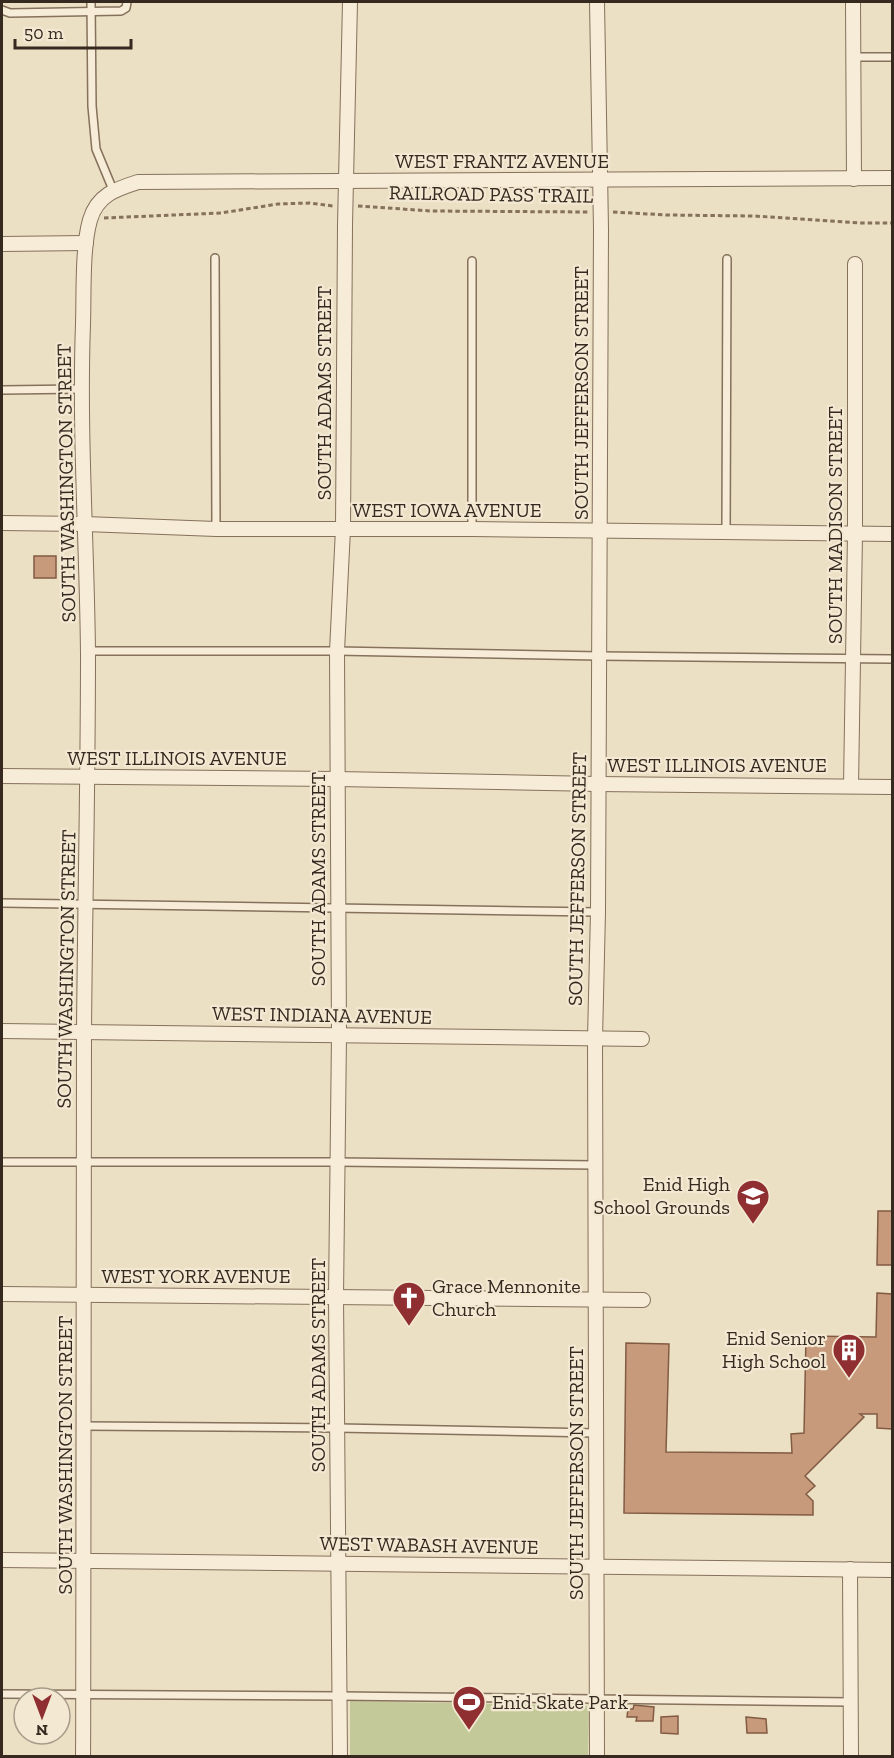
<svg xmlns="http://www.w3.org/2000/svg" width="894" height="1758" viewBox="0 0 894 1758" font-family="'Zilla Slab',serif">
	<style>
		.green { fill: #c4c999 }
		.building { fill: #c79a7c; stroke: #825b43; stroke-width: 1.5 }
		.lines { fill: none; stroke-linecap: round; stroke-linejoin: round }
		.service-casing { stroke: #85715c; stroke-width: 10 }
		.minor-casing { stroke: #85715c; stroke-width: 16 }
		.path { stroke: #85715c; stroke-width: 3; stroke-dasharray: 4.5 3; stroke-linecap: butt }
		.service { stroke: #f7ecd7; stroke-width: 7 }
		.minor { stroke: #f7ecd7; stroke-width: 14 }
		.labels { text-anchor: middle; stroke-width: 4.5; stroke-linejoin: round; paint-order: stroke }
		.street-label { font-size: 20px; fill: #36291f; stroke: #f3e9d3 }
		.poi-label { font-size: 20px; fill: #36291f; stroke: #f3e9d3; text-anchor: end }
	</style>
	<rect width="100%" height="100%" fill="#ebdfc4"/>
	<path class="green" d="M350 1701 589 1706 588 1756H350Z"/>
	<g class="building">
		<rect x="34" y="556" width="22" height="22"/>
		<path d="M878 1211H892V1265H877Z"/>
		<path d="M877 1293 892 1294V1429L877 1428V1414H860L864 1417 805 1476 815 1486 806 1494 813 1501V1515L624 1513 626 1343 669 1344 666 1452 792 1453 791 1434 804 1433 806 1336 876 1337Z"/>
		<path d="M634 1705 654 1707 653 1721H636L637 1717H627L628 1709H633Z"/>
		<path d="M678 1716V1734L661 1733V1717Z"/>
		<path d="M746 1717 766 1719 767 1733H747Z"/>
	</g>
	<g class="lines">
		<g class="service-casing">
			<g id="service">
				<path d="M91 2 92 106 96 149 113 190"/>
				<path d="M2 10 10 13 121 11 126 8 127 2"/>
				<path d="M853 57H892"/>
				<path d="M215 258 216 529"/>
				<path d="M472 261V529"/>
				<path d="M2 390 81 389"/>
				<path d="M726 532 727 259"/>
				<path d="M88 651H337L599 656 892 659"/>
				<path d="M2 903 598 912"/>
				<path d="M2 1162H338L595 1165"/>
				<path d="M83 1426 338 1428 596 1433"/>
				<path d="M2 1694 340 1696 851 1702"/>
			</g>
		</g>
		<g class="minor-casing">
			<g id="minor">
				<path d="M853 2 854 179"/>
				<path d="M2 244 86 243"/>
				<path d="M2 523 85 524 216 529H472L892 534"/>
				<path d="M2 776 337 779 597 784 892 787"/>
				<path d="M851 786 855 534V264"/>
				<path d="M2 1031 642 1039"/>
				<path d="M2 1294 643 1300"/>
				<path d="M2 1560 892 1570"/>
				<path d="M850 1569 851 1756"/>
				<path d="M83 1756C85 1515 82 1274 84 1032 85 906 88 780 88 654 87 544 79 434 83 324 84 294 82 248 90 220 97 195 116 189 138 182L892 178"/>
				<path d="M340 1756 336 1297 339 1034 337 651 343 529 345 225 350 2"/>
				<path d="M597 1756 595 1039 598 912 601 229 597 2"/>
			</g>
		</g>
		<g class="path">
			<path d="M358 206 431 211 588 212"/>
			<path d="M613 212 667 215 754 216 861 223H892"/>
			<path d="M104 218 221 213 278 204 310 203 333 206"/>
		</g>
		<use href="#service" class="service"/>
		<use href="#minor" class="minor"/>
	</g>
	<defs>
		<g id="school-pin" transform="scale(1.725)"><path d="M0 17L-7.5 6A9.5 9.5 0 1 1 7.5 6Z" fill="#902f32" stroke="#f3e9d3"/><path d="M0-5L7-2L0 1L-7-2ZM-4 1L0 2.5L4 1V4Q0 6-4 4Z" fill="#fff"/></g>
		<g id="church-pin" transform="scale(1.725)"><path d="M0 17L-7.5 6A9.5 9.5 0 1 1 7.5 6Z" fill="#902f32" stroke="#f3e9d3"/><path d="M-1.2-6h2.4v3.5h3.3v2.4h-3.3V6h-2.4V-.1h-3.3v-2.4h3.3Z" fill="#fff"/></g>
		<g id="building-pin" transform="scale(1.725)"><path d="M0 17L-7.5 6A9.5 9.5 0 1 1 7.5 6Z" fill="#902f32" stroke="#f3e9d3"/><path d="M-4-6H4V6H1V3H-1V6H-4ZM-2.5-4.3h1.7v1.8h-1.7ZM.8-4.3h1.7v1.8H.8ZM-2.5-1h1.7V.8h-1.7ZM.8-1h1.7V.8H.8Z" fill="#fff"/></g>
		<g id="stadium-pin" transform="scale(1.725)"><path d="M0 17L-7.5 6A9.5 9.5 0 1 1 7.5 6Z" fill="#902f32" stroke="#f3e9d3"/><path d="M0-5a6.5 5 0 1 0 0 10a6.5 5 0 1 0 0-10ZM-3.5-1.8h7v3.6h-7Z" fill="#fff"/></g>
	</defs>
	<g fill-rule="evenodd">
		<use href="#school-pin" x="753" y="1196"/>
		<use href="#church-pin" x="409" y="1298"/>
		<use href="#building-pin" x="849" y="1350"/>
		<use href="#stadium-pin" x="469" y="1702"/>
	</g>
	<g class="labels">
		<g class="street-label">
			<text x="502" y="168">WEST FRANTZ AVENUE</text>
			<text transform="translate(491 194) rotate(1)" y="7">RAILROAD PASS TRAIL</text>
			<text transform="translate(324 393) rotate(-90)" y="7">SOUTH ADAMS STREET</text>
			<text transform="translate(581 393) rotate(-90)" y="7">SOUTH JEFFERSON STREET</text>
			<text transform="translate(66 483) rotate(-91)" y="7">SOUTH WASHINGTON STREET</text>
			<text x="447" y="517">WEST IOWA AVENUE</text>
			<text transform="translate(835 525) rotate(-90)" y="7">SOUTH MADISON STREET</text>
			<text x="177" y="765">WEST ILLINOIS AVENUE</text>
			<text x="717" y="772">WEST ILLINOIS AVENUE</text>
			<text transform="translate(318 879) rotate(-90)" y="7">SOUTH ADAMS STREET</text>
			<text transform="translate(577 879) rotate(-89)" y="7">SOUTH JEFFERSON STREET</text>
			<text transform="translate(66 969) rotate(-89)" y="7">SOUTH WASHINGTON STREET</text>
			<text transform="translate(322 1015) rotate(1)" y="7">WEST INDIANA AVENUE</text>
			<text x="196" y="1283">WEST YORK AVENUE</text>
			<text transform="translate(318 1365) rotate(-90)" y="7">SOUTH ADAMS STREET</text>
			<text transform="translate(65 1455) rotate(-90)" y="7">SOUTH WASHINGTON STREET</text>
			<text transform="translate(576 1473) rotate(-90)" y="7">SOUTH JEFFERSON STREET</text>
			<text transform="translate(429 1545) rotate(1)" y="7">WEST WABASH AVENUE</text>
		</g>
		<g class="poi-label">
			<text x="730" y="1191">Enid High<tspan x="730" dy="23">School Grounds</tspan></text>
			<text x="432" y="1293" text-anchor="start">Grace Mennonite<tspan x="432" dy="23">Church</tspan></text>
			<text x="826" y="1345">Enid Senior<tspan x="826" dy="23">High School</tspan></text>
			<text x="492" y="1709" text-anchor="start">Enid Skate Park</text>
		</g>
	</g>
	<rect width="894" height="1758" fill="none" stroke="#36291f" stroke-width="6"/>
	<g transform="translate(42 1716) rotate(180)"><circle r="28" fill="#f3e9d3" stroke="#a79c8b" stroke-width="1.5"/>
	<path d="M0-4.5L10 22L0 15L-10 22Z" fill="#902f32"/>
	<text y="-9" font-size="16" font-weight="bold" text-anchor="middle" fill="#36291f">N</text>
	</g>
	<path d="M15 39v9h116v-9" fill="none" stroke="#36291f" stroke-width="3"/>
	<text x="24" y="39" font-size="18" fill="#36291f" stroke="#f3e9d3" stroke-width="4.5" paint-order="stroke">50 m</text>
</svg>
